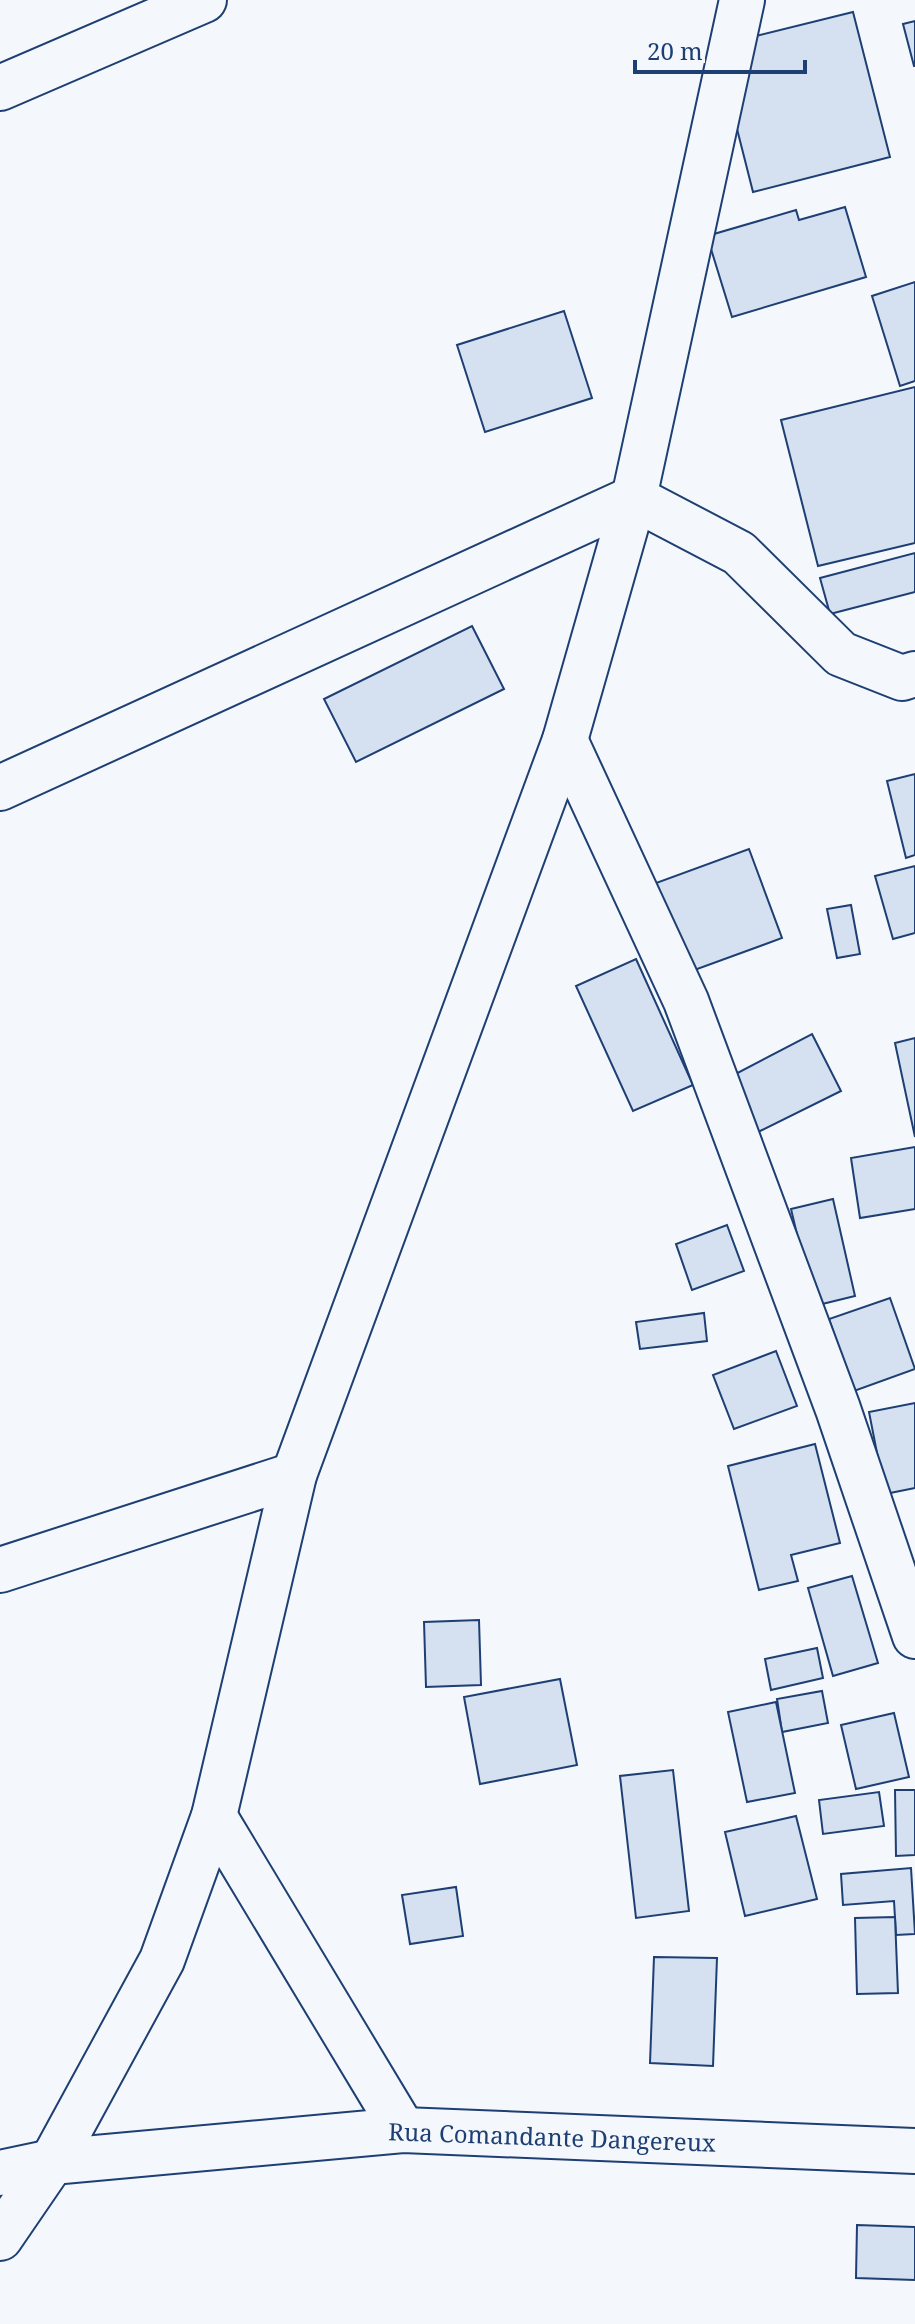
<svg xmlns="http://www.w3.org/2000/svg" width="915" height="2324" viewBox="0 0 915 2324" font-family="'Noto Serif',serif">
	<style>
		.building { fill: #d5e0f0; stroke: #1d3f73; stroke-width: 2 }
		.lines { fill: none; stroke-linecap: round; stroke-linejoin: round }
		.minor-casing { stroke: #1d3f73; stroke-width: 48 }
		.minor { stroke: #f4f7fb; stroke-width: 44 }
		.labels { text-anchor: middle; stroke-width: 6; stroke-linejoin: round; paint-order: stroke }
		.street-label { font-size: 24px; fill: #1d3f73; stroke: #f4f7fb }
	</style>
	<rect width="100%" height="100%" fill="#f4f7fb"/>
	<g class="building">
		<path d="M853 12 890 157 753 192 716 46Z"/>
		<path d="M915 21V66H914L903 24Z"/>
		<path d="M845 207 866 277 732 317 707 236 796 210 799 220Z"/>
		<path d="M915 282V381L900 386 872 296Z"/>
		<path d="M564 311 592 398 485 432 457 345Z"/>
		<path d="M915 387V543L818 566 781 420Z"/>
		<path d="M915 553V592L830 614 820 578Z"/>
		<path d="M472 626 504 689 356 762 324 699Z"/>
		<path d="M915 774V855L906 858 887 781Z"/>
		<path d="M749 849 782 938 689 972 656 883Z"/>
		<path d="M915 866V933L893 939 875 876Z"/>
		<path d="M851 905 860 954 837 958 827 909Z"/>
		<path d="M636 959 693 1085 633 1111 576 986Z"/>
		<path d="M812 1034 841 1091 754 1134 726 1079Z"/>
		<path d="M915 1038V1137L895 1043Z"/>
		<path d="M915 1147V1209L860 1218 851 1158Z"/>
		<path d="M833 1199 855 1296 814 1306 791 1209Z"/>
		<path d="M727 1225 744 1271 692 1290 676 1244Z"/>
		<path d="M890 1298 915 1369 854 1391 829 1319Z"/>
		<path d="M704 1313 707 1341 640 1349 636 1322Z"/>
		<path d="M776 1351 797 1406 734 1429 713 1375Z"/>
		<path d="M915 1403V1488L885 1494 869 1412Z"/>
		<path d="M815 1444 840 1543 791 1555 798 1581 759 1590 728 1466Z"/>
		<path d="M852 1576 878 1663 833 1676 808 1588Z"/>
		<path d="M479 1620 481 1685 426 1687 424 1622Z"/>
		<path d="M817 1648 823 1678 771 1690 765 1659Z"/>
		<path d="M560 1679 577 1765 480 1784 464 1697Z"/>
		<path d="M822 1691 828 1723 782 1732 777 1699Z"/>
		<path d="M776 1702 795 1793 747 1802 728 1712Z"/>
		<path d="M894 1713 909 1777 856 1789 841 1725Z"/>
		<path d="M673 1770 689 1911 636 1918 620 1776Z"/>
		<path d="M895 1790H915V1855L896 1856Z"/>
		<path d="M879 1792 884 1826 823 1834 819 1800Z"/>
		<path d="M796 1816 817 1899 745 1916 725 1832Z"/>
		<path d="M911 1868 915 1934 896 1935 894 1901 843 1905 841 1874Z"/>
		<path d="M456 1887 463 1936 410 1944 402 1895Z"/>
		<path d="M895 1917 898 1993 857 1994 855 1918Z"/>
		<path d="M654 1957 717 1958 713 2066 650 2063Z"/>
		<path d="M857 2225 915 2227V2280L856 2278Z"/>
	</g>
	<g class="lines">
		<g class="minor-casing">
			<g id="minor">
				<path d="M0 88 204 0"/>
				<path d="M565 740 686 1001 838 1409 915 1636"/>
				<path d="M0 788 634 498 739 553 841 654 902 678 915 674"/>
				<path d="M0 1570 294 1475"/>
				<path d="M214 1816 403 2130"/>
				<path d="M0 2173 52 2162 403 2130 915 2151"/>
				<path d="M0 2238 52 2162 162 1960 214 1816 294 1475 565 740 634 498 742 0"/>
			</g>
		</g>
		<use href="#minor" class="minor"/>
	</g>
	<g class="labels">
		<g class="street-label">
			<text transform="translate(552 2138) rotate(2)" y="8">Rua Comandante Dangereux</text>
		</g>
	</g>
	<path d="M635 60v12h170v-12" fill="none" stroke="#1d3f73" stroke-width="4"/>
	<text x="647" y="60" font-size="24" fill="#1d3f73" stroke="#f4f7fb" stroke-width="6" paint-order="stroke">20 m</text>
</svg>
